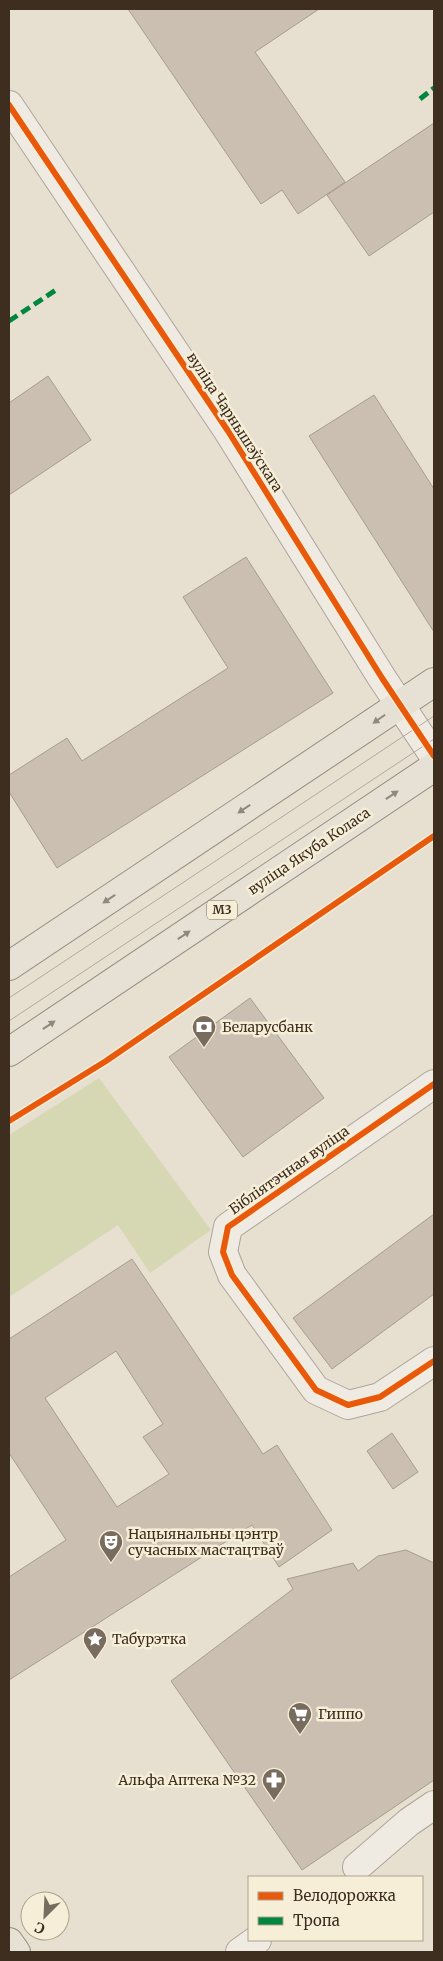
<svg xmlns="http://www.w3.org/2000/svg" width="443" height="1961" viewBox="0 0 443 1961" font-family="Merriweather,serif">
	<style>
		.park { fill: #d6d7b3 }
		.building { fill: #cbbfb2; stroke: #a89c90; fill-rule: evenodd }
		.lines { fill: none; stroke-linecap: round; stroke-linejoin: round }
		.minor-casing { stroke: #ada599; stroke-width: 30 }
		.major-casing { stroke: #928b80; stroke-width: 30 }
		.minor { stroke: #efebe3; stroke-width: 28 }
		.major { stroke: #e6e1d4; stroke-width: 28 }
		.tram { stroke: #afaaa2; stroke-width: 1 }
		.quiet { stroke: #00873e; stroke-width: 5; stroke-dasharray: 10 5; stroke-linecap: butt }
		.cycleway-casing { stroke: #f7eed8; stroke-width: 9 }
		.cycleway { stroke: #e8590c; stroke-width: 6 }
		.oneway { fill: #92887a }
		.labels { text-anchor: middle; stroke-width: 5; stroke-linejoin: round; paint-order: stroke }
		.shield { fill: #f7eed8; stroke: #756857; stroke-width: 1 }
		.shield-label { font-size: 12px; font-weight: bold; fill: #3d2e20 }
		.street-label { font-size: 14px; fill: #3d2e20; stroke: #f7eed8 }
		.poi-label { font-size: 14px; fill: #3d2e20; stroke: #f7eed8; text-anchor: start }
	</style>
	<rect width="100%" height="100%" fill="#e7e0d1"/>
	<path class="park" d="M99 1078 211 1230 150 1273 118 1225 9 1297V1135Z"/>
	<g class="building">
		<path d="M128 9H319L255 52 345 182 298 214 282 190 261 204Z"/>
		<path d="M434 123V212L369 256 327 195Z"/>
		<path d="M48 376 91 440 9 495V403Z"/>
		<path d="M374 395 434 489V632L309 436Z"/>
		<path d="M246 557 333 693 57 868 9 792V775L67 738 82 761 228 668 183 597Z"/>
		<path d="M250 998 324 1098 243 1157 169 1057Z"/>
		<path d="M434 1214V1294L332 1369 293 1318Z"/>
		<path d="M132 1259 263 1454 277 1445 332 1530 279 1567 252 1525 9 1680V1577L66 1540 9 1453V1339ZM116 1351 163 1424 143 1437 169 1474 117 1507 45 1398Z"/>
		<path d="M392 1433 418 1472 393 1489 367 1451Z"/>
		<path d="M406 1550 434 1563V1780L302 1870 171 1681 293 1589 287 1579 353 1563 358 1571 378 1556Z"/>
	</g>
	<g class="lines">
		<g class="minor-casing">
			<g id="minor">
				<path d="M9 105 228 431 382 678 434 756"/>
				<path d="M434 1084 228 1227 223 1252 232 1275 316 1390 348 1405 380 1397 434 1361"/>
				<path d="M357 1867 409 1822 434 1805"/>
				<path d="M240 1952 257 1940"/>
			</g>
		</g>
		<g class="major-casing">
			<g id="major">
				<path d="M9 966 434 682"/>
				<path d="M9 1052 434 767"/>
				<path d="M9 1942 16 1952"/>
			</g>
		</g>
		<use href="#minor" class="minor"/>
		<use href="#major" class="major"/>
		<g class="tram">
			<path d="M9 998 434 716"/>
			<path d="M9 1021 434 739"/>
		</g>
		<g class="quiet">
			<path d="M420 99 434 88"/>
			<path d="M9 321 59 288"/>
		</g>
		<g class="cycleway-casing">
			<g id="cycleway">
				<path d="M9 105 228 431 382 678 434 756"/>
				<path d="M434 1084 228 1227 223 1252 232 1275 316 1390 348 1405 380 1397 434 1361"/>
				<path d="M9 1121 106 1061 434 836"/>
			</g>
		</g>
		<use href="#cycleway" class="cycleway"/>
	</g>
	<defs><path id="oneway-solid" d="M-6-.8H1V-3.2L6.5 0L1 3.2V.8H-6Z" transform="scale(1.25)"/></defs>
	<g class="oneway">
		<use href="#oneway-solid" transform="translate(379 719) rotate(145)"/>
		<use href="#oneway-solid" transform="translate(392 795) rotate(-34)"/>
		<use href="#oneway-solid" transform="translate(244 809) rotate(146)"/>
		<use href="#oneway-solid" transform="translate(109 899) rotate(146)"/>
		<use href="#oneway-solid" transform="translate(184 935) rotate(-34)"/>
		<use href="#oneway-solid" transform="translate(49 1025) rotate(-34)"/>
	</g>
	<defs>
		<g id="bank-pin" transform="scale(1.25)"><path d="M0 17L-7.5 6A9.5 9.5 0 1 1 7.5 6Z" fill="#786c5e" stroke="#f7eed8"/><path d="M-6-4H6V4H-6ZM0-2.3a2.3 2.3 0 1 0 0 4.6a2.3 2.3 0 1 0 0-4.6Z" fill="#fff"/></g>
		<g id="theatre-pin" transform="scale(1.25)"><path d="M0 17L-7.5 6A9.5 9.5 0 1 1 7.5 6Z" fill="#786c5e" stroke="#f7eed8"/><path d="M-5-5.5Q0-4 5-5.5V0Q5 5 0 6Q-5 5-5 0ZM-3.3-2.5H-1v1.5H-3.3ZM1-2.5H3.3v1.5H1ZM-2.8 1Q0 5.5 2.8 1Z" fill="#fff"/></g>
		<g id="sight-pin" transform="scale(1.25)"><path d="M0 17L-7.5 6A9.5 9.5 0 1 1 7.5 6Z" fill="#786c5e" stroke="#f7eed8"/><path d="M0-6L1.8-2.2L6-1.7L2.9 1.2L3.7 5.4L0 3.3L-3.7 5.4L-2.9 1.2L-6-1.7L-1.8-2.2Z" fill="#fff"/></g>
		<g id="supermarket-pin" transform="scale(1.25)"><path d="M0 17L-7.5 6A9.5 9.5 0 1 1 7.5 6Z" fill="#786c5e" stroke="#f7eed8"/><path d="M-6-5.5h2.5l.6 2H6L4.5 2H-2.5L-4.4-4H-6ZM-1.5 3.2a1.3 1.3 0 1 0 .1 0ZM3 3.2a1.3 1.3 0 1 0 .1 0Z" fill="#fff"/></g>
		<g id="pharmacy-pin" transform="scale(1.25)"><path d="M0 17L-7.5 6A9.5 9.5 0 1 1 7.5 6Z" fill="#786c5e" stroke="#f7eed8"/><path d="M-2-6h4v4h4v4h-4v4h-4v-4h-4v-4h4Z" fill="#fff"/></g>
	</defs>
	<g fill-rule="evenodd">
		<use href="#bank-pin" x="204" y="1027"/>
		<use href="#theatre-pin" x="111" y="1542"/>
		<use href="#sight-pin" x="95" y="1639"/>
		<use href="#supermarket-pin" x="300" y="1714"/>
		<use href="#pharmacy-pin" x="274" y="1780"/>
	</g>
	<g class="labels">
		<rect class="shield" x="207" y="900.5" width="30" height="19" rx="4"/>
		<g class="shield-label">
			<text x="222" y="914">М3</text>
		</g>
		<g class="street-label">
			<text transform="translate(235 422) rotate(57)" y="5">вуліца Чарнышэўскага</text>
			<text transform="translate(309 851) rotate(-34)" y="5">вуліца Якуба Коласа</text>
			<text transform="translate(289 1170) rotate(-35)" y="5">Бібліятэчная вуліца</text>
		</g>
		<g class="poi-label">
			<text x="222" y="1032">Беларусбанк</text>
			<text x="128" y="1539">Нацыянальны цэнтр<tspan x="128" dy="16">сучасных мастацтваў</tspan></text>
			<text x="112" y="1644">Табурэтка</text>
			<text x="318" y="1719">Гиппо</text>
			<text x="256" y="1785" text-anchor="end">Альфа Аптека №32</text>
		</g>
	</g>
	<rect width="443" height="1961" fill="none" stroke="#3d2e20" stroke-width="20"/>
	<rect x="248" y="1876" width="175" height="65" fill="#f7eed8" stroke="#ada18e"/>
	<rect x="258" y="1892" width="25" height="8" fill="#e8590c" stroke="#ada18e"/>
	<text x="293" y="1901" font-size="15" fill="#3d2e20">Велодорожка</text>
	<rect x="258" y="1917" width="25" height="8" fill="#00873e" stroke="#ada18e"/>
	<text x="293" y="1926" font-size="15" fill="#3d2e20">Тропа</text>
	<g transform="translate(45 1916) rotate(204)"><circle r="24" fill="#f7eed8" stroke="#ada18e"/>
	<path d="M0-4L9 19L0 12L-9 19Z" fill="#786c5e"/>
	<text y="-8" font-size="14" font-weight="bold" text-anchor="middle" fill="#3d2e20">С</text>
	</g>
</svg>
